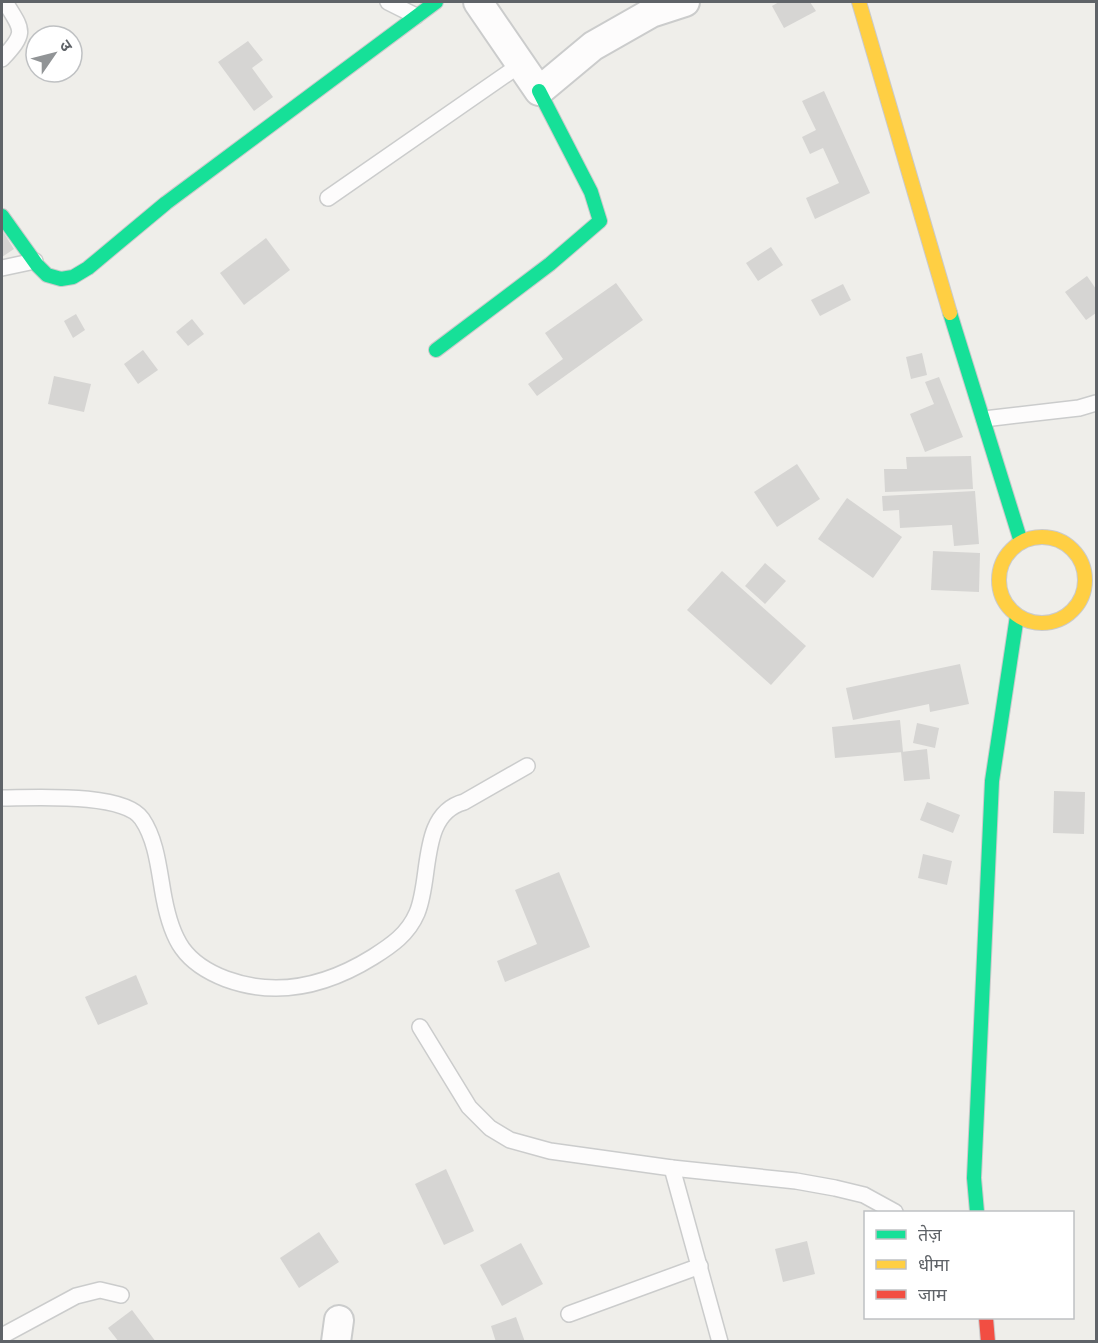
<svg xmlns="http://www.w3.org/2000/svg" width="1098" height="1343" viewBox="0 0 1098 1343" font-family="Helvetica,'Noto Sans Devanagari',sans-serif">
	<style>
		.building { fill: #d6d5d3 }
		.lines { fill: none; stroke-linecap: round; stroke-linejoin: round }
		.lane-casing { stroke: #cbcccc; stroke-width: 18 }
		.street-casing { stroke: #cbcccc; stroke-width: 32 }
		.fast-casing { stroke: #cacacb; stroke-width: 16 }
		.slow-casing { stroke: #cacacb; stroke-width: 16 }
		.jam-casing { stroke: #cacacb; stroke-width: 16 }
		.lane { stroke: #fdfcfc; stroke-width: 15 }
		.street { stroke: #fdfcfc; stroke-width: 28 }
		.fast { stroke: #16e098; stroke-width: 14 }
		.slow { stroke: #ffcf43; stroke-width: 14 }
		.jam { stroke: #f24e42; stroke-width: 14 }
	</style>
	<rect width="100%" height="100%" fill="#efeeea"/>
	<g class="building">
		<path d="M779 2H810L816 11 784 28 772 6Z"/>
		<path d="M248 41 263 60 252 68 273 97 254 111 218 62Z"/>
		<path d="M824 91 870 193 815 219 806 198 839 183 823 148 810 154 802 137 816 130 802 101Z"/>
		<path d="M2 230 14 249 2 257Z"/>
		<path d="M266 238 290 270 244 305 220 273Z"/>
		<path d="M771 247 783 265 758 281 746 263Z"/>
		<path d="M1087 276 1096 289V313L1086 320 1065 292Z"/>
		<path d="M616 283 643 320 537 396 528 384 563 359 545 333Z"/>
		<path d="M843 284 851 300 820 316 811 300Z"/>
		<path d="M76 314 85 330 73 338 64 321Z"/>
		<path d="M192 319 204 334 188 346 176 332Z"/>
		<path d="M143 350 158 370 138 384 124 364Z"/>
		<path d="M922 353 927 375 911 379 906 357Z"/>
		<path d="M54 376 91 384 84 412 48 404Z"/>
		<path d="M939 377 963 437 925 452 910 414 934 404 925 382Z"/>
		<path d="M971 456 973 489 885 492 884 469H907L906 457Z"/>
		<path d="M797 464 820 499 777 527 754 492Z"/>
		<path d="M975 491 979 544 954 546 952 525 900 528 899 510 883 511 882 496Z"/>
		<path d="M847 498 902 537 873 578 818 539Z"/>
		<path d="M933 551 980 553 979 592 931 590Z"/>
		<path d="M765 563 786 581 765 604 745 586Z"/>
		<path d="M722 571 806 646 771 685 687 610Z"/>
		<path d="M960 664 969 704 930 712 929 704 853 720 846 688Z"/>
		<path d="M900 720 903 752 835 758 832 727Z"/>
		<path d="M917 723 939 728 935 748 913 743Z"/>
		<path d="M927 749 930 779 904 781 901 752Z"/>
		<path d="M1054 791 1085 792 1084 834 1053 833Z"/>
		<path d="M927 802 960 815 953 833 920 820Z"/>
		<path d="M923 854 952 861 947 885 918 878Z"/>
		<path d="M559 872 590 947 505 982 497 961 537 944 515 890Z"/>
		<path d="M136 975 148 1004 98 1025 85 997Z"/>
		<path d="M446 1169 474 1231 444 1245 415 1184Z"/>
		<path d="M319 1232 339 1262 299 1288 280 1258Z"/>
		<path d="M807 1241 815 1274 783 1282 775 1249Z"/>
		<path d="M521 1243 543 1284 502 1306 480 1265Z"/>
		<path d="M132 1310 156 1342H119L108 1328Z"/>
		<path d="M516 1317 525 1342H496L491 1326Z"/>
	</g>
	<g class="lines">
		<g class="lane-casing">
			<g id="lane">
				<path d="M388 2 416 16"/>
				<path d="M2 59C27 32 23 31 5 2"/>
				<path d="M328 198 521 64"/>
				<path d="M2 268 35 261"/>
				<path d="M984 419 1079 408 1096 403"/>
				<path d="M2 798C32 798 124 792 142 819 157 841 159 872 164 898 172 940 184 963 226 979 278 998 328 985 373 957 392 945 408 934 417 913 432 878 419 814 464 802L527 766"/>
				<path d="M420 1027 469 1107 490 1128 510 1140 550 1151 672 1168 796 1181 835 1188 864 1195 895 1212"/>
				<path d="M672 1168 720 1342"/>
				<path d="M569 1314 700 1266"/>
				<path d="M2 1336 76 1296 100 1290 121 1295"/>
			</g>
		</g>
		<g class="street-casing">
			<g id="street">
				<path d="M478 2 539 91 593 46 651 13 685 2"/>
				<path d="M336 1342 339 1320"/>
			</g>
		</g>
		<g class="fast-casing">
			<g id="fast">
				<path d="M2 216 37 265 47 275 61 279 73 277 88 268 166 203 436 2"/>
				<path d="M950 313 1021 542"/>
				<path d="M436 350 550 264 600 221 591 192 539 91"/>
				<path d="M977 1212 974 1178 992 781 1017 616"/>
			</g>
		</g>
		<g class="slow-casing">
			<g id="slow">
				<path d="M859 2 950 313"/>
				<circle cx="1042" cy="580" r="43"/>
			</g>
		</g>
		<g class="jam-casing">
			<path id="jam" d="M986 1318 988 1342"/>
		</g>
		<use href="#lane" class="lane"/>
		<use href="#street" class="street"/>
		<use href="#fast" class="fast"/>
		<use href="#slow" class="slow"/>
		<use href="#jam" class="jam"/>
	</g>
	<rect width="1098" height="1343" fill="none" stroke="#5f6368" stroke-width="6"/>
	<rect x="864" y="1211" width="210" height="108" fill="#ffffff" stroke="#bfc1c3" stroke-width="1.5"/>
	<rect x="876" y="1230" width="30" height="9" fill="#16e098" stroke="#bfc1c3" stroke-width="1.5"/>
	<text x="918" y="1241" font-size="18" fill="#5f6368">तेज़</text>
	<rect x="876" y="1260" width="30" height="9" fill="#ffcf43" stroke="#bfc1c3" stroke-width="1.5"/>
	<text x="918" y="1271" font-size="18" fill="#5f6368">धीमा</text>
	<rect x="876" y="1290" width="30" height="9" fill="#f24e42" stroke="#bfc1c3" stroke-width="1.5"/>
	<text x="918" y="1301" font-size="18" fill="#5f6368">जाम</text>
	<g transform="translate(54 54) rotate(55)"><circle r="28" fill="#ffffff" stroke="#bfc1c3" stroke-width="1.5"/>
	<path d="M0-4.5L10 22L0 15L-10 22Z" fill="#919496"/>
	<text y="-9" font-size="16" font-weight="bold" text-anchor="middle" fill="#5f6368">उ</text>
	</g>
</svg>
